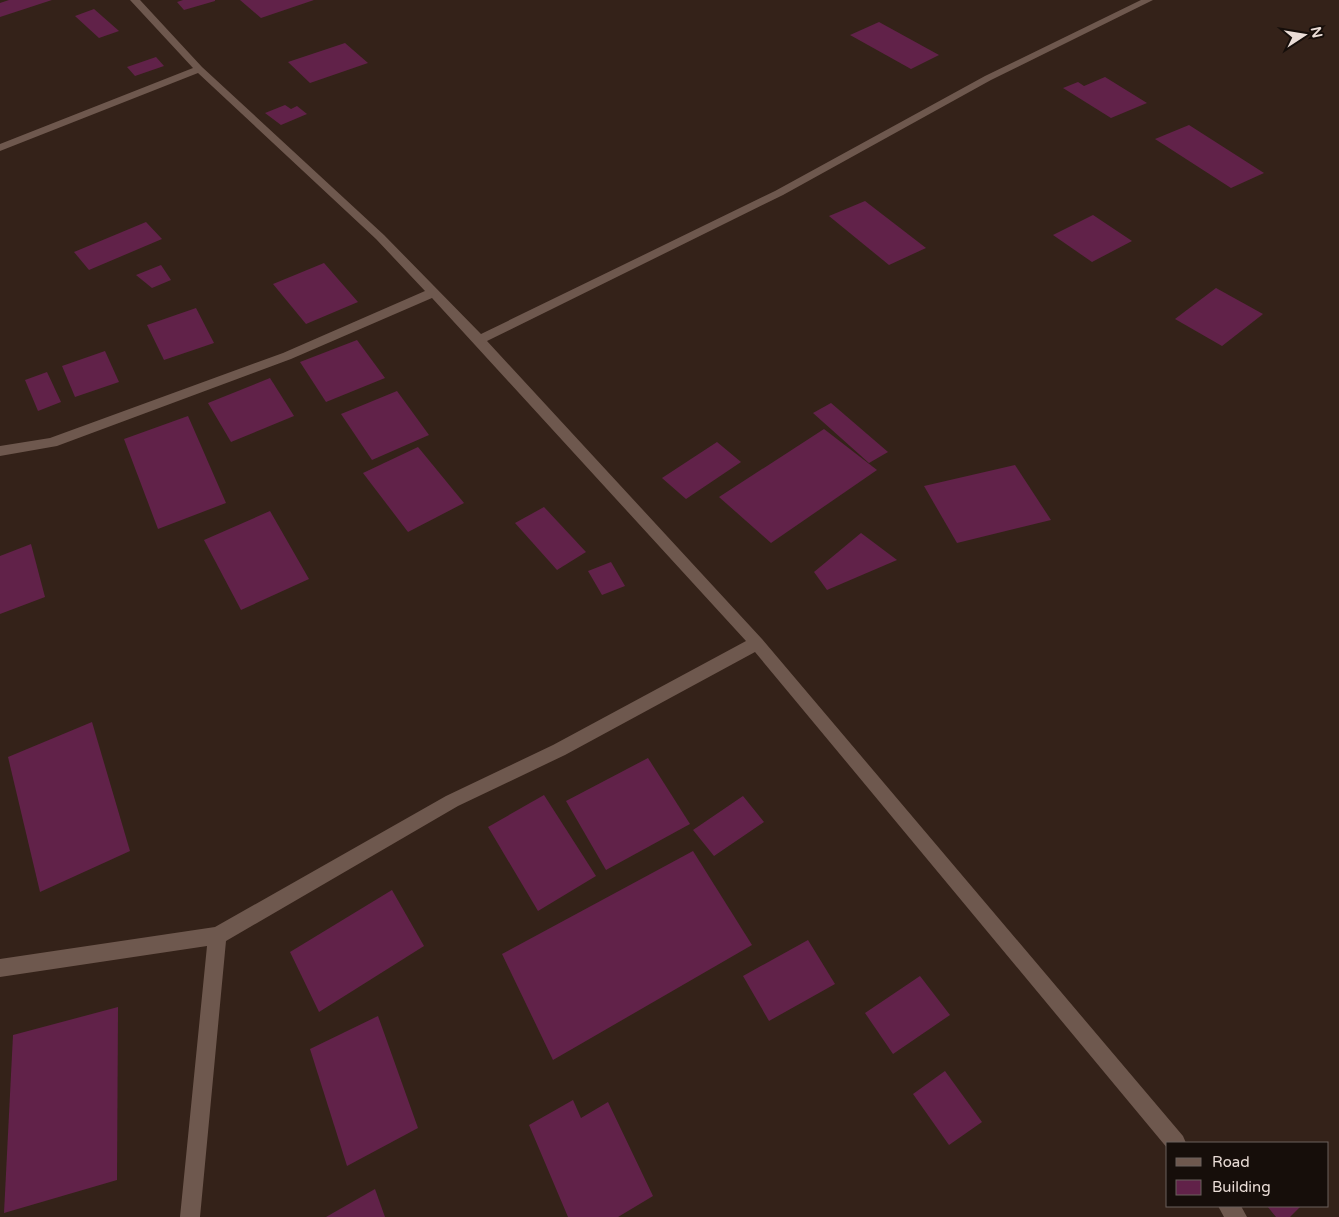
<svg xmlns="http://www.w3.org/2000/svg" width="1339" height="1217" viewBox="0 0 1339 1217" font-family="'Varela Round',sans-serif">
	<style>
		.building { fill: #612249 }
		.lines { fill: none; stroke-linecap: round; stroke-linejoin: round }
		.street { fill: #6e584e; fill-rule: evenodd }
	</style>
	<rect width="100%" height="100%" fill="#342219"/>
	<g class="building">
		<path d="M9 0H52L0 17V3Z"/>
		<path d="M183 0H215V1L184 10 177 2Z"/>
		<path d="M240 0H314L261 18Z"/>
		<path d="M94 9 119 31 99 38 75 16Z"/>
		<path d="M879 22 939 55 911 69 850 35Z"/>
		<path d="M345 43 368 63 310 83 288 62Z"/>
		<path d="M156 57 164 66 135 76 127 67Z"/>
		<path d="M1105 77 1147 103 1111 118 1063 88 1078 82 1084 86Z"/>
		<path d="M285 105 291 109 297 106 307 114 281 125 265 113Z"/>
		<path d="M1189 125 1264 173 1231 188 1155 139Z"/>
		<path d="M865 201 926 248 889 265 829 216Z"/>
		<path d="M1093 215 1132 241 1092 262 1053 235Z"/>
		<path d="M146 222 162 239 89 270 74 252Z"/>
		<path d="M324 263 358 302 306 324 273 284Z"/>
		<path d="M161 265 171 280 152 288 136 275Z"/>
		<path d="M1216 288 1263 314 1222 346 1175 319Z"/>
		<path d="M196 308 214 343 164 360 147 325Z"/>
		<path d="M357 340 385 378 326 402 300 362Z"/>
		<path d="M105 351 119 382 75 397 62 366Z"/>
		<path d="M47 372 61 402 38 411 25 380Z"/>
		<path d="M270 378 294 416 231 442 208 403Z"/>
		<path d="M397 391 429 435 372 460 341 414Z"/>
		<path d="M831 403 888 452 869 463 813 413Z"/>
		<path d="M188 416 226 503 158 529 124 439Z"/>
		<path d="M824 429 877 470 771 543 719 497Z"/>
		<path d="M717 442 741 462 686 499 662 478Z"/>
		<path d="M418 447 464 503 408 532 363 473Z"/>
		<path d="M1015 465 1051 520 957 543 924 486Z"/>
		<path d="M544 507 586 552 557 570 515 523Z"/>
		<path d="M270 511 309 579 241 610 204 540Z"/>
		<path d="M861 533 897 560 827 590 814 572Z"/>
		<path d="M31 544 45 597 0 614V556Z"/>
		<path d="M611 562 625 586 602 595 588 571Z"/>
		<path d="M92 722 130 851 40 892 8 757Z"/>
		<path d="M648 758 690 824 606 870 566 801Z"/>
		<path d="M544 795 596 876 538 911 488 827Z"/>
		<path d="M743 796 764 822 714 856 693 830Z"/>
		<path d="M693 851 752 945 553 1060 502 954Z"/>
		<path d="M392 890 424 946 319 1012 290 952Z"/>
		<path d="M808 940 835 984 769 1021 743 976Z"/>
		<path d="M920 976 950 1015 893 1054 865 1013Z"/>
		<path d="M118 1007 117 1180 4 1213 13 1035Z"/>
		<path d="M378 1016 418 1128 347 1166 310 1049Z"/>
		<path d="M945 1071 982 1122 949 1145 913 1094Z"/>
		<path d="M573 1100 581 1118 608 1102 653 1196 618 1217H568L529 1125Z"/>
		<path d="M375 1189 385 1217H326Z"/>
		<path d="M1267 1206H1301L1290 1217H1276Z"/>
	</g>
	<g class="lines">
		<g class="street">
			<path d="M130 0H140L202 67 384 235 481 334 775 191 985 76 1141 0H1153L991 80 783 195 487 341 762 639 1183 1136 1186 1143H1168V1149L755 652 565 755 458 806 226 941 200 1217H180L207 946 0 977V959L215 927 446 796 553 745 746 641 432 298 291 359 57 446 0 456V446L50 438 283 353 425 291 376 239 198 73 0 151V144L193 68Z"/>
			<path d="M1218 1206H1241L1247 1217H1224Z"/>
		</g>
	</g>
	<rect x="1166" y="1142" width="162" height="65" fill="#160e0a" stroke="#6b615c"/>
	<rect x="1176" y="1158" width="25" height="8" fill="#6e584e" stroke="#6b615c"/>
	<text x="1212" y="1167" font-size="15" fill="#eaddd7">Road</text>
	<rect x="1176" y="1180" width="25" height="15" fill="#612249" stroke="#6b615c"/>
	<text x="1212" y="1192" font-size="15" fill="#eaddd7">Building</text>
	<g transform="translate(1304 35) rotate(78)" stroke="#160e0a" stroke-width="4" paint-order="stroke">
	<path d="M0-4L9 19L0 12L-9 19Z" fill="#eaddd7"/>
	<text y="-8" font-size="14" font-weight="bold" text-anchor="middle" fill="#eaddd7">N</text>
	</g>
</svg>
